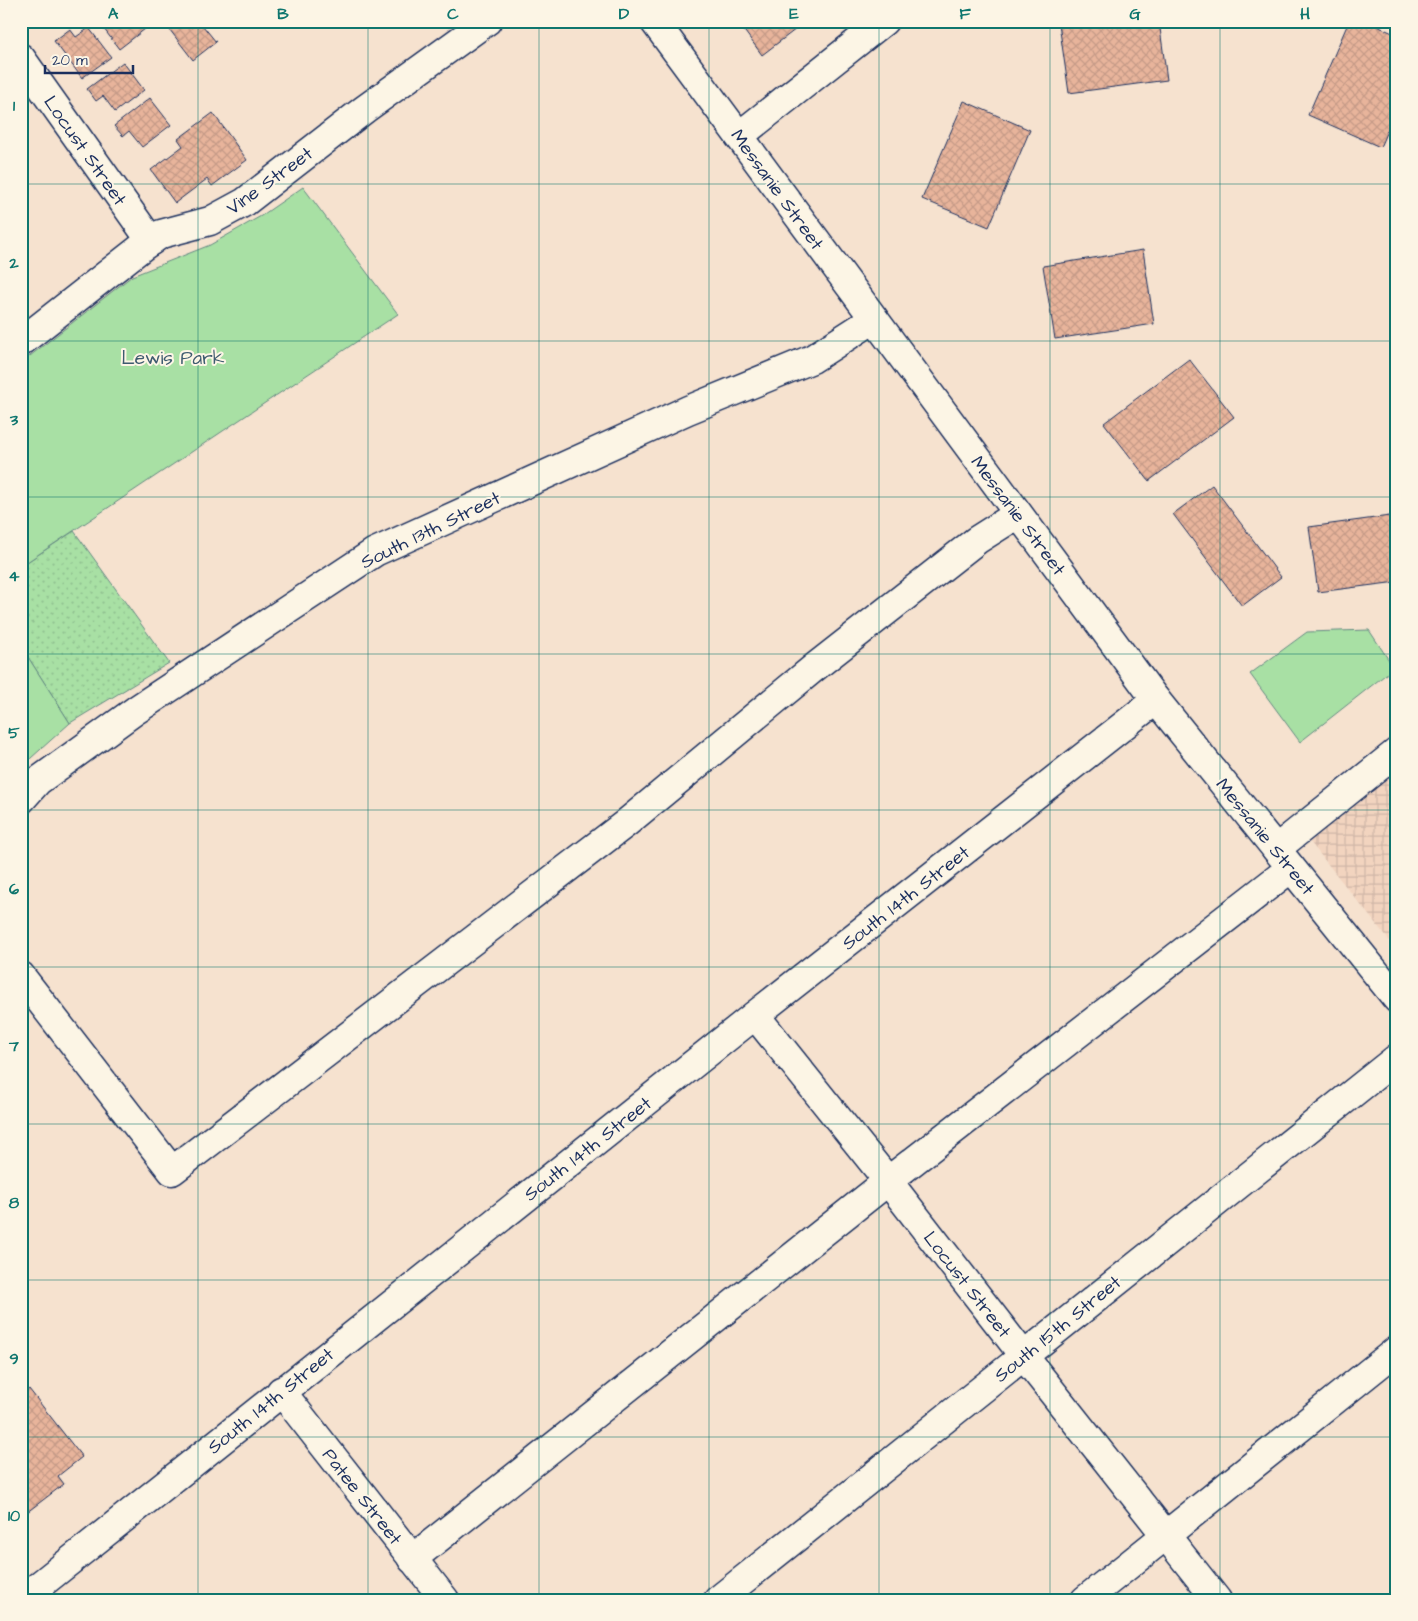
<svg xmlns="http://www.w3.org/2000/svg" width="1418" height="1621" viewBox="0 0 1418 1621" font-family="'Architects Daughter',sans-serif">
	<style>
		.industrial { fill: url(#industrial-grid) }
		.grass { fill: url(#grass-dots); stroke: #628881 }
		.green { fill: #a8e0a4; stroke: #628881 }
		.building { fill: url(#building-cross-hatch); stroke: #1b2f5e }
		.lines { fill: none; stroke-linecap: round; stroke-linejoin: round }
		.minor-casing { stroke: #1b2f5e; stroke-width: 31 }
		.minor { stroke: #fcf5e5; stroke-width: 28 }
		.grid { fill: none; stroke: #0f766e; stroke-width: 1; stroke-opacity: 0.55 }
		.labels { text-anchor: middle; stroke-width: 4; stroke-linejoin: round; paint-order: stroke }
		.street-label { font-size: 19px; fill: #1b2f5e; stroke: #fcf5e5 }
		.park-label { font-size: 19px; fill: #3e5b70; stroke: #fcf5e5 }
		.neatline { fill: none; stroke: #0f766e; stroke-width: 2 }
		.grid-label { font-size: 16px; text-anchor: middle; font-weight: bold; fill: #0f766e }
	</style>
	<defs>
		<pattern id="industrial-grid" width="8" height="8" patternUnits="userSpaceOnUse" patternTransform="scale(1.25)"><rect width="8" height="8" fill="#f2d4bf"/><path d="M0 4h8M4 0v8" fill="none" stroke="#cfb6a7"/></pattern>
		<pattern id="grass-dots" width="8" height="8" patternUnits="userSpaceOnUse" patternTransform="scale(1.25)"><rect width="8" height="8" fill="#a8e0a4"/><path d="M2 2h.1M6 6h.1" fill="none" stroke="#90c090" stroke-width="1.8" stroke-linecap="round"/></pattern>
		<pattern id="building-cross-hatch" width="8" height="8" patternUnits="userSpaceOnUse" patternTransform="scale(1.25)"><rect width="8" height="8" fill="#e8b49b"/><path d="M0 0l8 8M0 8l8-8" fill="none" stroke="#c69b88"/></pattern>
	</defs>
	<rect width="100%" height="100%" fill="#f6e2cf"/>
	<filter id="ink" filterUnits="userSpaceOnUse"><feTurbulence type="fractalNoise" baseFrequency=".02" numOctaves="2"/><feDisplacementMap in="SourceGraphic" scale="10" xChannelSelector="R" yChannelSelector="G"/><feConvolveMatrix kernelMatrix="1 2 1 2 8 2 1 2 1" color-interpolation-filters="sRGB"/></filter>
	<g filter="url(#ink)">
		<path class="industrial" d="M1397 765V950L1306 837Z"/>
		<path class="grass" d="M74 531 169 663 70 723 21 646V566Z"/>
		<g class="green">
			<path d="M303 187 398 314 21 566V363L132 276 210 245 261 216Z"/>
			<path d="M1369 630 1394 668 1300 742 1250 674 1307 632Z"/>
			<path d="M21 646 70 723 21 767Z"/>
		</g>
		<g class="building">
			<path d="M98 21H139L145 29 119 49Z"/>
			<path d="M163 21H199L216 42 193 60Z"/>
			<path d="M737 21H796L800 26 762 55Z"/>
			<path d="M1077 21H1159L1167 80 1069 93 1059 24Z"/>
			<path d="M1349 21H1366L1397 35V108L1380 147 1308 115Z"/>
			<path d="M89 28 111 57 82 78 54 41 70 29 76 37Z"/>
			<path d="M123 62 144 90 115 112 103 96 96 101 87 89Z"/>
			<path d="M150 98 171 125 142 147 129 131 123 136 114 126Z"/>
			<path d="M964 101 1030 130 989 227 922 199Z"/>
			<path d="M213 113 247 160 212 186 207 179 175 203 151 170 183 146 178 139Z"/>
			<path d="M1143 250 1154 324 1055 339 1043 266Z"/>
			<path d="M1189 359 1234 417 1149 481 1104 423Z"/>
			<path d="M1212 485 1281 577 1242 606 1173 514Z"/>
			<path d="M1397 515V582L1318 592 1309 527Z"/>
			<path d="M29 1389 82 1457 58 1476 64 1484 22 1516 21 1395Z"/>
		</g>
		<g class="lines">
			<g class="minor-casing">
				<g id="minor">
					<path d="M654 21 1156 700 1397 999"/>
					<path d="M21 58 151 241"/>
					<path d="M739 136 884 21"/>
					<path d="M21 342 142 247 161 234 210 221 245 202 365 109 487 21"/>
					<path d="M21 800 38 781 136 710 375 552 688 410 812 359 874 319"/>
					<path d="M1276 849 1397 752"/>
					<path d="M21 976 172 1171 625 824 815 667 977 540 1018 514"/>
					<path d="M755 1015 888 1181 1023 1355 1217 1600"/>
					<path d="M281 1391 445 1600"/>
					<path d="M412 1559 888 1181 1291 868"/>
					<path d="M21 1600 755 1015 1156 700"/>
					<path d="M718 1600 1397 1058"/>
					<path d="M1085 1600 1397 1350"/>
				</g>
			</g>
			<use href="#minor" class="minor"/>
		</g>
	</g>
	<path class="grid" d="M198 21V1600M368 21V1600M539 21V1600M709 21V1600M879 21V1600M1050 21V1600M1220 21V1600M21 184H1397M21 341H1397M21 497H1397M21 654H1397M21 810H1397M21 967H1397M21 1124H1397M21 1280H1397M21 1437H1397"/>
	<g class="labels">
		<g class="street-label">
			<text transform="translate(86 150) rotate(55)" y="7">Locust Street</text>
			<text transform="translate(269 180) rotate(-36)" y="7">Vine Street</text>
			<text transform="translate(778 189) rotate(54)" y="7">Messanie Street</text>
			<text transform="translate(1019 515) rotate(53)" y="7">Messanie Street</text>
			<text transform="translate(430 529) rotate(-26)" y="7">South 13th Street</text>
			<text transform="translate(1266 836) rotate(51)" y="7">Messanie Street</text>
			<text transform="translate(905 897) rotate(-38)" y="7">South 14th Street</text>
			<text transform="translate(587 1148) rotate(-38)" y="7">South 14th Street</text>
			<text transform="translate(968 1284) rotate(52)" y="7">Locust Street</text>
			<text transform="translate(1057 1328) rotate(-39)" y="7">South 15th Street</text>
			<text transform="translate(270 1400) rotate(-39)" y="7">South 14th Street</text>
			<text transform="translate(363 1496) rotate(52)" y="7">Patee Street</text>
		</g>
		<g class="park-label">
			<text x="173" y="364">Lewis Park</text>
		</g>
	</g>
	<rect width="1418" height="1621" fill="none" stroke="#fcf5e5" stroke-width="55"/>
	<path d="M45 65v8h88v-8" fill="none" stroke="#1b2f5e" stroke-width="2.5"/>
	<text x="52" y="65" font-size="15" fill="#1b2f5e" stroke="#fcf5e5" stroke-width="4" paint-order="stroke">20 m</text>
	<rect x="28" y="28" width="1362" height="1566" class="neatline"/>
	<g class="grid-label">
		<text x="113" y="19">A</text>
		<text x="283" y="19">B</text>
		<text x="453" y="19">C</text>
		<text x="624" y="19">D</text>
		<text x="794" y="19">E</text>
		<text x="965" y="19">F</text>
		<text x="1135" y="19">G</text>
		<text x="1305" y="19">H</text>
		<text x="14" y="111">1</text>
		<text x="14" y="268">2</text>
		<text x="14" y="425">3</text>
		<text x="14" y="581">4</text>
		<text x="14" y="738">5</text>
		<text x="14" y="894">6</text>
		<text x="14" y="1051">7</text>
		<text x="14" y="1208">8</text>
		<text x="14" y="1364">9</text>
		<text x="14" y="1521">10</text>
	</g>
</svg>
